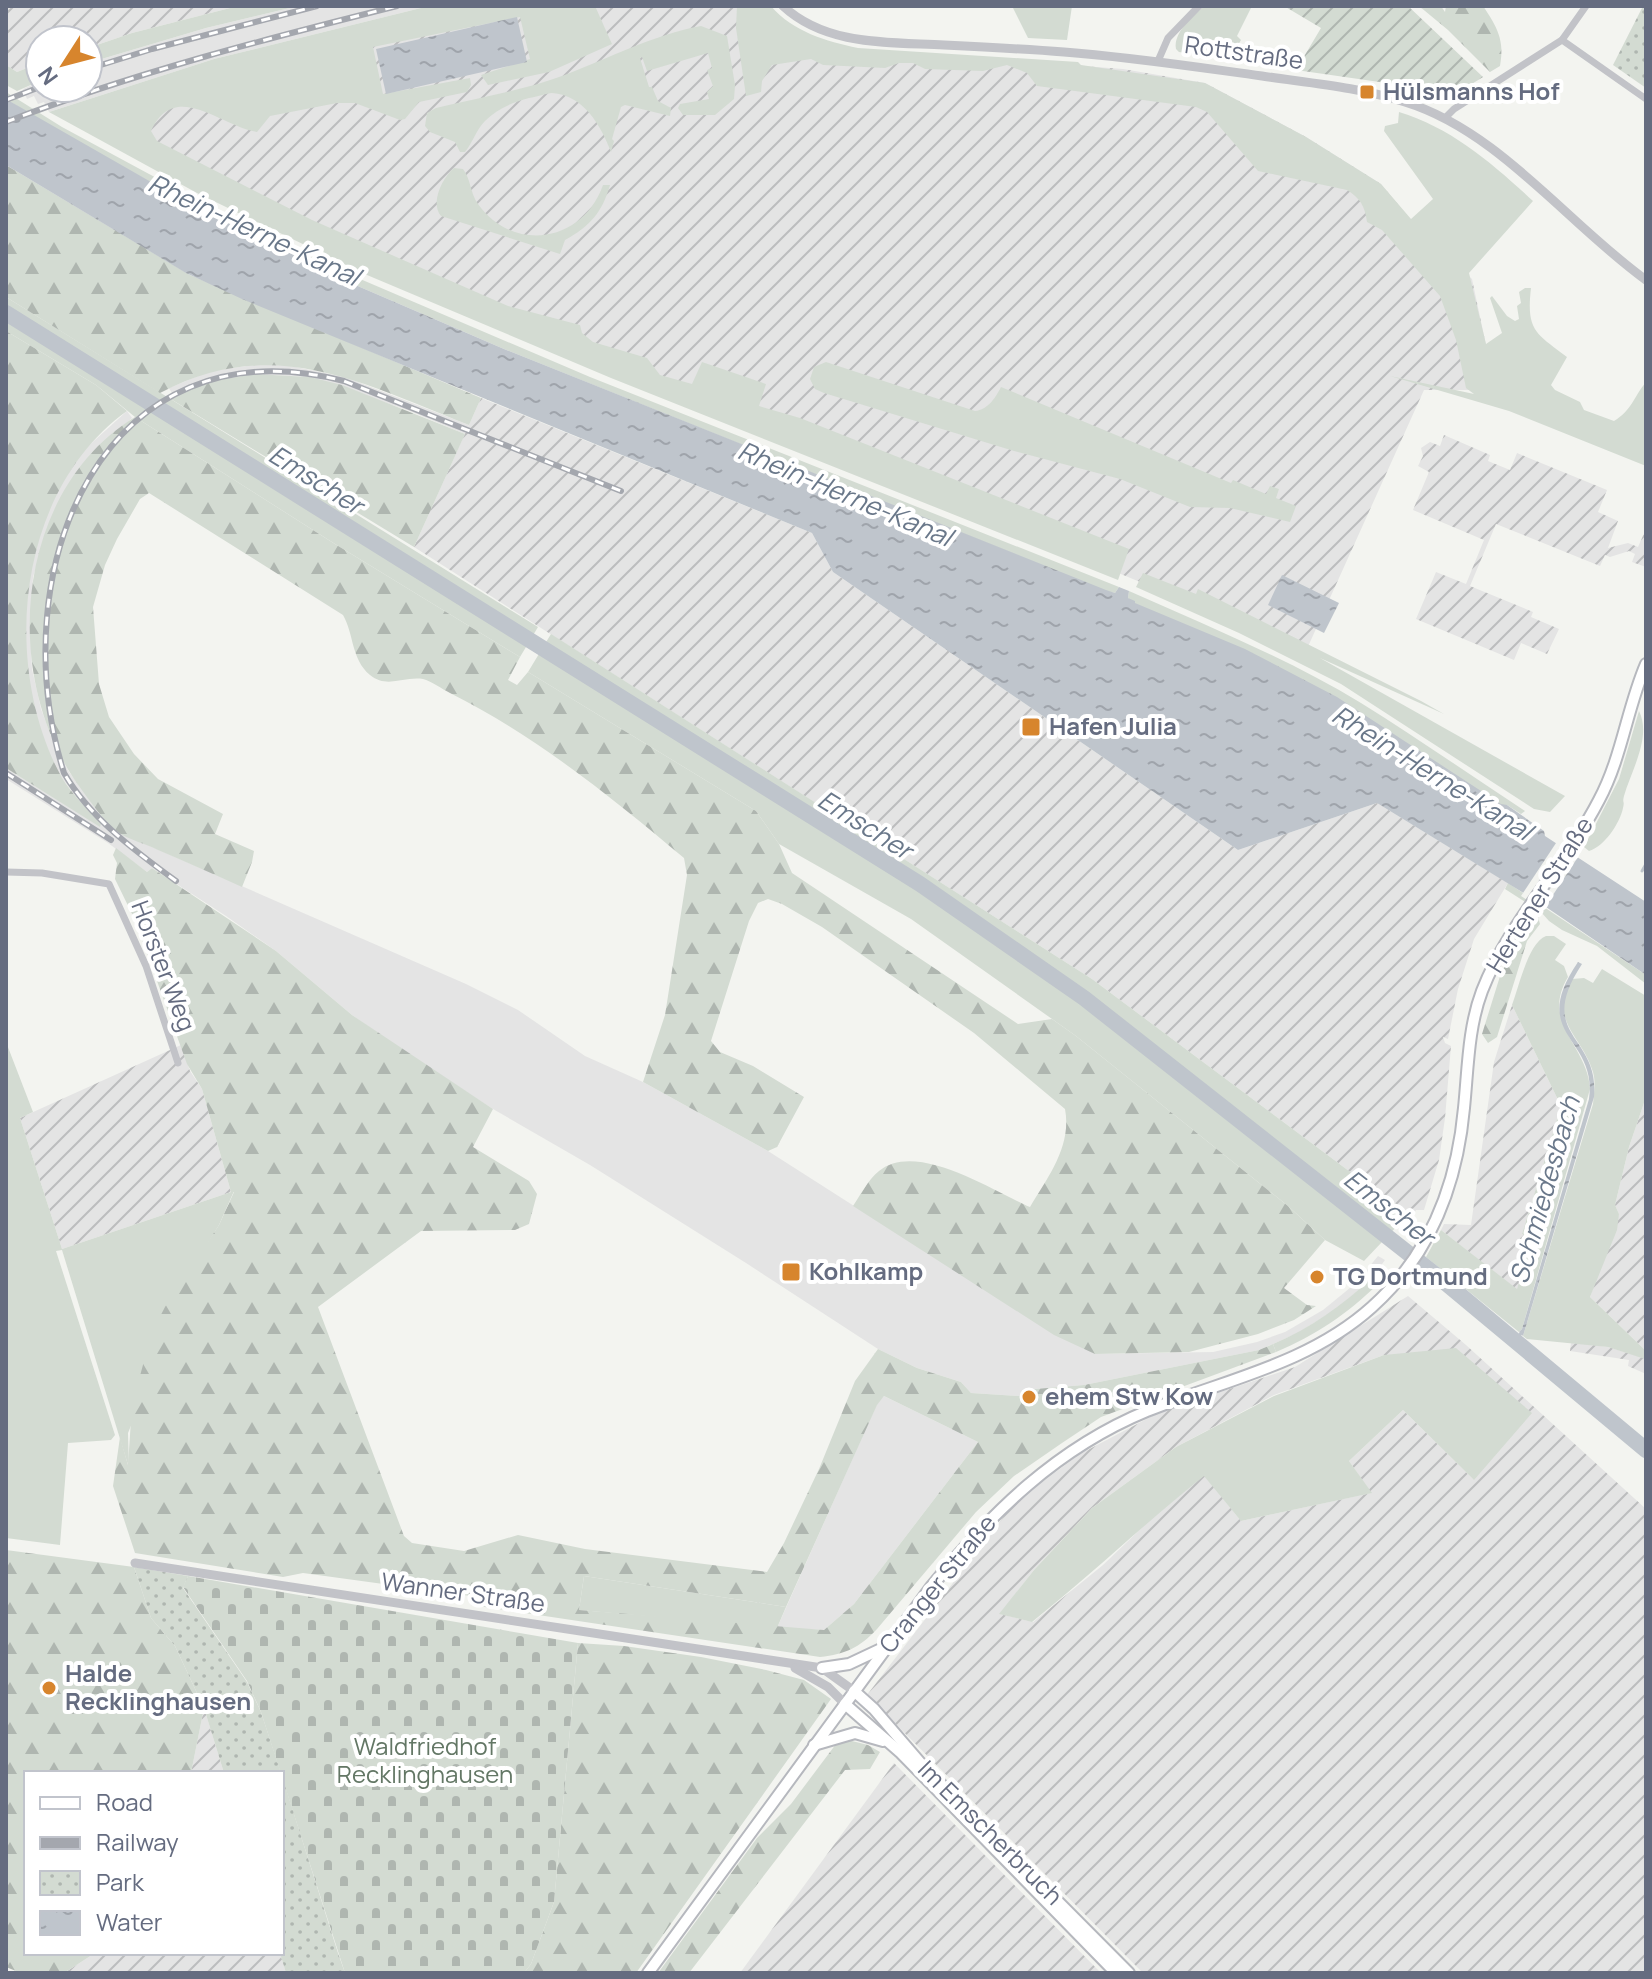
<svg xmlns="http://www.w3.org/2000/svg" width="1652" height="1979" viewBox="0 0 1652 1979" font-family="Manrope,sans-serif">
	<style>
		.built { fill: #e4e4e4 }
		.industrial { fill: url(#industrial-furrows); fill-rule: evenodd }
		.grass { fill: #d3dbd2 }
		.forest { fill: url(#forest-firs); fill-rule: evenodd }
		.cemetery { fill: url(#cemetery-stones) }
		.park { fill: url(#park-dots) }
		.garden { fill: url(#garden-furrows) }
		.water { fill: url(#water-ripples) }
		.pier { fill: #f3f4f0 }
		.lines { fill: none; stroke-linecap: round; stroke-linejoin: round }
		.stream { stroke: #bfc5cc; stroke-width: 3 }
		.river { stroke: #bfc5cc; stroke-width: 16 }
		.secondary-casing { stroke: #b6b8be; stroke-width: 14 }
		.minor { stroke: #c2c3c8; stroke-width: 7 }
		.tertiary { stroke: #c2c3c8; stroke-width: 9 }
		.secondary { stroke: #fff; stroke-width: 10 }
		.rail-casing { stroke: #a4a7ae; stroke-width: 6 }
		.rail { stroke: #fff; stroke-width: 3; stroke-dasharray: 9; stroke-linecap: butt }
		.poi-dot { fill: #d7852d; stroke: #fff; stroke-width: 3 }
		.labels { text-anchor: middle; stroke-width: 8; stroke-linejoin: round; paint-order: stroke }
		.street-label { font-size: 24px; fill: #656c80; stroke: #fff }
		.poi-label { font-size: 24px; font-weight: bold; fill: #656c80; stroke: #fff; text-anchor: start }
		.park-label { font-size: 24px; fill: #637765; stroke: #fff }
		.water-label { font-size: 26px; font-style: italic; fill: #6a788a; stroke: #fff }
	</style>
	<defs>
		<pattern id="industrial-furrows" width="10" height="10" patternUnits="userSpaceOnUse" patternTransform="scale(2)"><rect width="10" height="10" fill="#e4e4e4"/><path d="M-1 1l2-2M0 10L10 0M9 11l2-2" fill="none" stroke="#bcbdbe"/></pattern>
		<pattern id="forest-firs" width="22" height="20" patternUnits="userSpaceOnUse" patternTransform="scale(2)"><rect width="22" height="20" fill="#d3dbd2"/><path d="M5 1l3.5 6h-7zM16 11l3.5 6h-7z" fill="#afb6b0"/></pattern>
		<pattern id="cemetery-stones" width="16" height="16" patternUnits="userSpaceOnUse" patternTransform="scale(2)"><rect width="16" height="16" fill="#d3dbd2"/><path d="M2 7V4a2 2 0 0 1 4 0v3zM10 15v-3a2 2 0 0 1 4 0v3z" fill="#afb6b0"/></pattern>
		<pattern id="park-dots" width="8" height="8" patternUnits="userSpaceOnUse" patternTransform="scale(2)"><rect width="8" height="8" fill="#d3dbd2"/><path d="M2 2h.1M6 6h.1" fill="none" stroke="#afb6b0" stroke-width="1.8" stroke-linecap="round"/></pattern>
		<pattern id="garden-furrows" width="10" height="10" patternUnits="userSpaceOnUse" patternTransform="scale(2)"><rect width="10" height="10" fill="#d3dbd2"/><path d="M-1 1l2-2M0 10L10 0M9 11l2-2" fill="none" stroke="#afb6b0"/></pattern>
		<pattern id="water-ripples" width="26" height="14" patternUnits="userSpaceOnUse" patternTransform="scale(2)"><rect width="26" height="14" fill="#bfc5cc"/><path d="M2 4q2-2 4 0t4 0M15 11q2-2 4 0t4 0" fill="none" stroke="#9fa4ab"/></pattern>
	</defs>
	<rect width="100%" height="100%" fill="#f3f4f0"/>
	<g class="built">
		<path d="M298 6H429L214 59 49 112 44 102 38 104 34 96 27 99 23 89 40 81V88H88V63L206 28Z"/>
		<path d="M254 365H286L345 377 469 425 465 434 407 410 310 377 254 374 213 381 173 395 169 388 210 371Z"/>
		<path d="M127 411 132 418 91 454 76 473 54 512 33 577 30 628 32 669 41 709 53 741 69 772 118 832 466 984 518 1010 585 1056 643 1082 768 1151 959 1273 1095 1354 1213 1352 1257 1342 1285 1332 1323 1310 1356 1283 1378 1256 1385 1260 1372 1278 1341 1306 1298 1333 1259 1350 1084 1385 1035 1389 1020 1396 971 1393 961 1382 917 1368 878 1349 746 1263 590 1165 493 1109 399 1048 352 1015 276 951 226 916 152 868 147 872 108 843 6 779V768L100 826 60 776 43 742 32 712 23 670 21 628 25 576 47 507 70 467 85 449Z"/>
		<path d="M884 1396 978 1442 854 1604 824 1630 777 1628 877 1404Z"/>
	</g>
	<g class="industrial">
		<path d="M6 6H238L132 33 88 48V40H40V63L17 72 6 65Z"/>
		<path d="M497 6H745L818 46 1123 69 1205 83 1306 137 1381 184 1411 220 1472 279 1486 345 1504 390H1424L1306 651 854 463 122 136 128 105Z"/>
		<path d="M481 398 812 533 833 572 1238 850 1377 803 1508 883 1474 939 1458 989 1448 1039 1443 1037 1445 1043 1451 1046 1445 1118 1439 1160 1424 1210H1416L1406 1225 1396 1219 1402 1209 1401 1206 1389 1201 1092 979 414 547Z"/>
		<path d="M1444 435 1490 455 1488 461 1510 470 1517 453 1607 490 1598 512 1618 521 1608 548 1628 543 1638 547 1646 529V567L1632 562 1635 554 1629 551 1610 557 1605 555 1600 566 1496 524 1470 586 1533 612 1531 617 1559 629 1547 654 1521 643 1514 660 1416 619 1436 572 1466 584 1484 540 1413 510 1429 472 1418 466 1423 456 1421 448 1430 442 1440 446Z"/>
		<path d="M1512 1005 1561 1106 1522 1234 1532 1240 1517 1290 1441 1230 1444 1224 1471 1225 1494 1062Z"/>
		<path d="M181 1045 190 1071 202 1089 231 1192 62 1249 20 1118Z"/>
		<path d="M1646 1097V1351L1590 1297 1619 1214 1615 1205 1629 1147Z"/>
		<path d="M1408 1296 1466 1345 1646 1509V1973H1143L867 1695 1015 1502 1080 1454 1158 1413 1295 1367ZM1384 1355 1474 1480 1403 1410 1349 1461 1371 1493 1241 1521 1204 1475 1152 1518 1103 1565 1033 1622 1000 1614 1034 1570 1092 1508 1176 1447 1274 1395Z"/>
		<path d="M1571 1342 1608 1347 1645 1358 1646 1356V1374L1628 1366 1629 1360 1570 1351Z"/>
		<path d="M204 1708 224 1773H191Z"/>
		<path d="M894 1763 1101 1973H740Z"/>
		<path d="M95 1953H280L286 1973H64Z"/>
	</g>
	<g class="grass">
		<path d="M238 6H298L206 28 88 63V48L132 33Z"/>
		<path d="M429 6H595L612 44 549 72 488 85 481 75 530 59 520 17 373 47 383 94 470 78 471 85 467 92 419 102 405 119 400 120 355 103H337L270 116 257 132C220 126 175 79 151 131L157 141 312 220 508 306 580 325 582 333 593 342 647 358 660 375 692 384 702 362 766 384 759 406 800 418 1129 549 1118 580 611 378 367 275 197 193 49 112 214 59Z"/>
		<path d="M737 6H771C793 32 826 41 858 48L1078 62 1081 65 1205 83 1306 137 1381 184 1411 219 1433 199 1384 131 1385 126 1398 123 1399 112C1452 128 1493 164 1533 201L1469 273 1486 344 1502 333 1490 298 1492 296 1507 316 1515 321 1519 319 1517 306 1521 303 1519 292 1525 288H1531C1526 331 1536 333 1567 357L1551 385 1555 390 1580 402 1584 410 1614 421C1632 410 1633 398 1646 382V466L1509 411 1390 376 1474 394 1466 388 1456 340 1440 296 1382 230 1367 222C1365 206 1360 198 1347 190L1258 171 1207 112 1196 107 1037 86 1027 73 1007 65 983 71 925 69 913 63H899L885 68 823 65 811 59 772 65 762 81 761 92 746 96 736 28Z"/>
		<path d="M1012 6H1072L1067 40 1028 38Z"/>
		<path d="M1204 6H1252L1237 36 1241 40 1229 60 1179 52 1176 49C1173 32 1193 17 1204 6Z"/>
		<path d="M701 26 727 36 735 85 734 99 715 115H683L678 108 680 104 709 99 707 92 713 86 707 70 712 68 708 53 647 71 642 57 640 58 649 87H652L658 101 671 108 670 116 625 105 621 107 612 139 614 141 611 152C601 126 584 95 552 93 547 93 537 97 529 98 513 102 497 109 485 121 476 130 473 142 465 152H460L455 142 430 132 425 126 427 113 436 108C477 98 521 91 562 76 608 59 652 35 701 26Z"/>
		<path d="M40 63V81L17 91 6 85V65L17 72Z"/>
		<path d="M6 92 62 127 149 174 318 261 590 377 1119 587 1115 593 1106 591 504 349 360 287 193 206 48 125 6 99Z"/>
		<path d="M454 168 463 169C471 179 470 193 478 204 514 254 583 242 603 185H610C602 213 590 226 565 240L560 254 441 216C430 203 442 178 454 168Z"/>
		<path d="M6 297 538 627 520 657 335 544 135 417 96 385 6 331Z"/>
		<path d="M826 362 975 411C988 410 996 397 1001 387L1231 483 1233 480 1266 494 1270 486 1279 489 1276 498 1296 506 1290 522 1230 508 1190 507 1120 479 1014 451 824 393 815 389 810 379 814 367Z"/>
		<path d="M1143 573 1196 594 1198 589 1421 701 1444 714 1320 658 1565 796 1550 812 1534 809 1341 684 1239 633 1136 587Z"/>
		<path d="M1129 591C1207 626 1287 658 1361 703 1416 737 1470 775 1525 811L1521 814 1507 805H1501L1134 603 1128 598Z"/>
		<path d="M551 634 1092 979 1389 1201 1401 1206 1402 1209 1397 1219 1400 1221 1399 1224 1364 1261 1325 1240 1288 1206 1076 1036 911 919 779 844 756 811 528 672Z"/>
		<path d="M1639 711C1652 737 1631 771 1624 796 1622 804 1625 800 1623 808 1620 823 1604 847 1589 851L1584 847 1619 779Z"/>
		<path d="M1508 883 1646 975V984L1597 946 1562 930 1549 921 1541 912 1505 889Z"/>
		<path d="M1546 936H1554L1566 944 1555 960 1564 966 1568 977C1540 1023 1588 1046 1590 1089L1522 1329 1519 1332 1426 1257 1441 1230 1517 1289 1532 1240 1522 1234 1561 1106 1512 1005C1519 987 1528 943 1546 936Z"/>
		<path d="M1602 969 1646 996V1097L1629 1147 1615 1205 1619 1214 1617 1230 1590 1297 1646 1351 1645 1359 1608 1347 1527 1339 1523 1336 1593 1104C1594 1093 1596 1083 1593 1072 1583 1037 1547 1020 1572 979L1584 978 1593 983Z"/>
		<path d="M6 1042 33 1112 20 1118 62 1249 234 1191 219 1225 198 1259 128 1433 129 1468 62 1250 56 1251 115 1435 111 1440 68 1443 60 1545 6 1538Z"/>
		<path d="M1372 1278 1378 1284C1347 1314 1316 1335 1276 1352L1273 1344C1311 1328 1341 1306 1372 1278Z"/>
		<path d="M1456 1348 1532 1413 1474 1480 1403 1410 1349 1461 1372 1493 1241 1521 1204 1476C1145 1523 1091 1575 1032 1622L999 1614 1034 1570 1092 1508 1176 1447 1274 1396 1384 1355Z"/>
		<path d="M584 1576 786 1607 777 1628 579 1610Z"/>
	</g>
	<g class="forest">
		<path d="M1419 6H1441L1445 12 1446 6H1483C1497 27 1505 40 1500 66L1490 72 1448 30Z"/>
		<path d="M6 165 190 275 481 398 469 425C361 383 274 333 160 393L6 297Z"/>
		<path d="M6 331 96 385 127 411C17 490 0 664 62 778 73 795 87 809 101 824L100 827 6 768Z"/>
		<path d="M254 374 310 377 342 385 465 434 414 547 169 398 213 381Z"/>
		<path d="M135 417 335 544 520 657 508 680 517 685 528 672 756 811 779 844 792 873 1018 1024 1052 1019 1076 1036 1288 1206 1325 1240 1284 1288 1307 1305 1316 1306 1294 1320 1258 1334 1189 1352 1095 1354 1054 1335 853 1206C861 1194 868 1180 879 1171 916 1140 993 1191 1030 1207 1048 1177 1072 1146 1065 1109L974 1033 822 927 782 904 768 899 758 903 749 921 711 1041 720 1052 753 1066 804 1097 777 1147 768 1151 643 1082 665 1015 687 875 684 858C611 797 536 736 450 693 442 689 431 681 423 679 404 676 387 689 370 675 351 659 354 634 343 615L149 493 140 499 117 539 105 565 93 607 99 684 109 717 134 754 158 779 223 814 215 834 254 851 252 862 242 887C214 874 186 862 158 850 146 844 130 840 119 833 104 822 90 801 79 786 0 677 14 491 135 417Z"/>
		<path d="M116 848 147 872 152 868 276 951 352 1015 493 1109 473 1147 529 1181 537 1194 529 1224 515 1230 421 1231 318 1307 404 1536 412 1543 464 1551 518 1535 585 1549 767 1572 784 1543 819 1469 855 1381 878 1349 917 1368 961 1382 971 1393 1020 1396 1035 1389 1084 1385 1259 1350 1273 1344 1276 1352 1101 1417 1062 1443 1014 1476 976 1512 877 1629C859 1648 846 1654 820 1657L471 1605V1596L303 1573 283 1577 135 1553 113 1486 120 1437 128 1465 132 1405 152 1332 165 1307 219 1225 234 1192H231L202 1089 187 1064 135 920 115 879 117 863 113 855ZM884 1396 978 1442 854 1604 824 1630 579 1610 584 1576 786 1607 877 1405Z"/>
		<path d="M1538 917 1540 924 1527 941 1497 1037 1488 1043 1482 1034 1501 973 1528 926 1531 928Z"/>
		<path d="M6 1550 134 1567 151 1618 175 1646 204 1708 191 1773H26V1953H95L64 1973H21L6 1967Z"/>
		<path d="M578 1643 624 1646 701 1657 766 1670 804 1680 831 1699 636 1973H524L531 1964 554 1902Z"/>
		<path d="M848 1740 868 1745 880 1752 870 1769 845 1770 689 1973H658L757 1838 791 1804 836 1744Z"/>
	</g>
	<path class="cemetery" d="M188 1576 578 1643 554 1902 531 1964 524 1973H345L261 1712 247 1681 183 1587Z"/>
	<g class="park">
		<path d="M1643 6H1646V88L1613 65Z"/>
		<path d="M134 1567 188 1576 183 1588 247 1682 261 1712 281 1773H224L204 1708 175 1646 151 1618Z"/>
		<path d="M282 1776 338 1953 345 1973H286L280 1953H282Z"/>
	</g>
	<path class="garden" d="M1284 6H1408L1483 77 1462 90 1449 92 1296 70 1321 28Z"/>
	<g class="water">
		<path d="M517 17 527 62 386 94 376 49Z"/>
		<path d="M6 99 193 206 360 287 504 349 1106 590 1115 593 1119 587 1129 591 1128 598 1135 601V603L1245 649 1337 697 1501 804 1507 805 1544 831 1545 836 1646 902V975L1543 905 1377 803 1238 850 833 572 812 533 242 299 186 273 6 165Z"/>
		<path d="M1282 575 1339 603 1324 633 1268 605Z"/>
		<path d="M1578 962 1582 964C1534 1037 1600 1034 1594 1097L1523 1336 1519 1332 1522 1329 1589 1099C1598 1036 1527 1037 1578 962Z"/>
	</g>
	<path class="pier" d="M1558 840 1580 854 1543 910 1521 896Z"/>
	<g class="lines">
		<g class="stream">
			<path d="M1642 871 1646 864"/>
			<path d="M1516 1340 1522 1332"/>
		</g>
		<path class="river" d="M6 313 920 884 1084 998 1441 1279 1646 1450"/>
		<g class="secondary-casing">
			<g id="secondary">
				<path d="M822 1668 849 1664 883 1648"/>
				<path d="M854 1691 874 1709 923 1766 1129 1973"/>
				<path d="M845 1704 901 1753 1116 1973"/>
				<path d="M814 1745 855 1733 883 1741"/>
				<path d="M648 1973 931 1587C991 1513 1057 1448 1147 1411 1224 1380 1309 1364 1372 1307 1430 1255 1457 1185 1464 1108 1468 1069 1468 1028 1482 991 1509 921 1565 866 1599 800 1622 757 1627 708 1646 664"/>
			</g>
		</g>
		<g class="minor">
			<path d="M1562 40 1646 99"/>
			<path d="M1158 61 1168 38 1199 6"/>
			<path d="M1445 118 1454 109 1562 40 1586 6"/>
			<path d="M6 872 42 873 109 884 146 966 178 1063"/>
		</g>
		<g class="tertiary">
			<path d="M783 6C826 46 888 42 944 45 984 47 1024 49 1064 52 1131 57 1196 67 1262 76 1309 83 1359 87 1405 102 1499 131 1567 223 1646 280"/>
			<path d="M135 1563 822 1668 854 1691"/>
			<path d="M795 1668 828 1687 845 1704"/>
		</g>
		<use href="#secondary" class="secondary"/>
		<g class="rail-casing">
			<g id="rail">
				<path d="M88 69 152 49 317 6"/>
				<path d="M6 100 40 87"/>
				<path d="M6 122C134 73 265 39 397 6"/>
				<path d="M6 773 111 840"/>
				<path d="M176 881C135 851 90 818 64 773 0 568 104 319 344 381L621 491"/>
			</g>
		</g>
		<use href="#rail" class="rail"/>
	</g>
	<g class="poi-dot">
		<rect x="1359" y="84" width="16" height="16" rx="4"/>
		<rect x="1021" y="717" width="20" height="20" rx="4"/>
		<rect x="781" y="1262" width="20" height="20" rx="4"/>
		<circle cx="1317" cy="1277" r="8"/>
		<circle cx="1029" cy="1397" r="8"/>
		<circle cx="49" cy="1688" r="8"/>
	</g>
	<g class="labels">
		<g class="street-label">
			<text transform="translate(1244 53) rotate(8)" y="8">Rottstraße</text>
			<text transform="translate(1540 895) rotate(-58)" y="8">Hertener Straße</text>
			<text transform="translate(163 966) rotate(69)" y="8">Horster Weg</text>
			<text transform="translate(938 1584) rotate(-51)" y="8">Cranger Straße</text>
			<text transform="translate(463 1593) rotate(8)" y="8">Wanner Straße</text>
			<text transform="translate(990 1833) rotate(45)" y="8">Im Emscherbruch</text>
		</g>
		<g class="poi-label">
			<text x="1383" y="100">Hülsmanns Hof</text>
			<text x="1049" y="735">Hafen Julia</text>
			<text x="809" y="1280">Kohlkamp</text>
			<text x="1333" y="1285">TG Dortmund</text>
			<text x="1045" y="1405">ehem Stw Kow</text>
			<text x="65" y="1682">Halde<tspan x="65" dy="28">Recklinghausen</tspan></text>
		</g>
		<g class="park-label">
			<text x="425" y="1755">Waldfriedhof<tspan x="425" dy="28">Recklinghausen</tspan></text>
		</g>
		<g class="water-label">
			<text transform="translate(254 230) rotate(25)" y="9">Rhein-Herne-Kanal</text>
			<text transform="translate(316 480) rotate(32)" y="9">Emscher</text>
			<text transform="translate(845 494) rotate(23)" y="9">Rhein-Herne-Kanal</text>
			<text transform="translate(1432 773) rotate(32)" y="9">Rhein-Herne-Kanal</text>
			<text transform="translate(865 825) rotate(32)" y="9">Emscher</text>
			<text transform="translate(1545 1190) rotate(-74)" y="9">Schmiedesbach</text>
			<text transform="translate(1389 1208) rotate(38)" y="9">Emscher</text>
		</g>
	</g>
	<rect width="1652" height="1979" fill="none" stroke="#656c80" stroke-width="16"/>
	<rect x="24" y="1771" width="260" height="184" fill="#ffffff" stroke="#c1c4cc" stroke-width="2"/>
	<rect x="40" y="1797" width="40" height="12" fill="#ffffff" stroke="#c1c4cc" stroke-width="2"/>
	<text x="96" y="1811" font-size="24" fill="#656c80">Road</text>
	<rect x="40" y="1837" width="40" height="12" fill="#a4a7ae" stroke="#c1c4cc" stroke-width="2"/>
	<text x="96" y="1851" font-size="24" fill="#656c80">Railway</text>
	<rect x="40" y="1871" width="40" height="24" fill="url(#park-dots)" stroke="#c1c4cc" stroke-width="2"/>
	<text x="96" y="1891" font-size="24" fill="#656c80">Park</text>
	<rect x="40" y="1911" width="40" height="24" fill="url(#water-ripples)" stroke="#c1c4cc" stroke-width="2"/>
	<text x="96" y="1931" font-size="24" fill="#656c80">Water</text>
	<g transform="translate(64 64) rotate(234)"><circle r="38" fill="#ffffff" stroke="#c1c4cc" stroke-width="2"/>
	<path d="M0-6L14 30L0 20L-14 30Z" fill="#d7852d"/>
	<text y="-12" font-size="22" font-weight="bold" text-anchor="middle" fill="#656c80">N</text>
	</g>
</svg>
